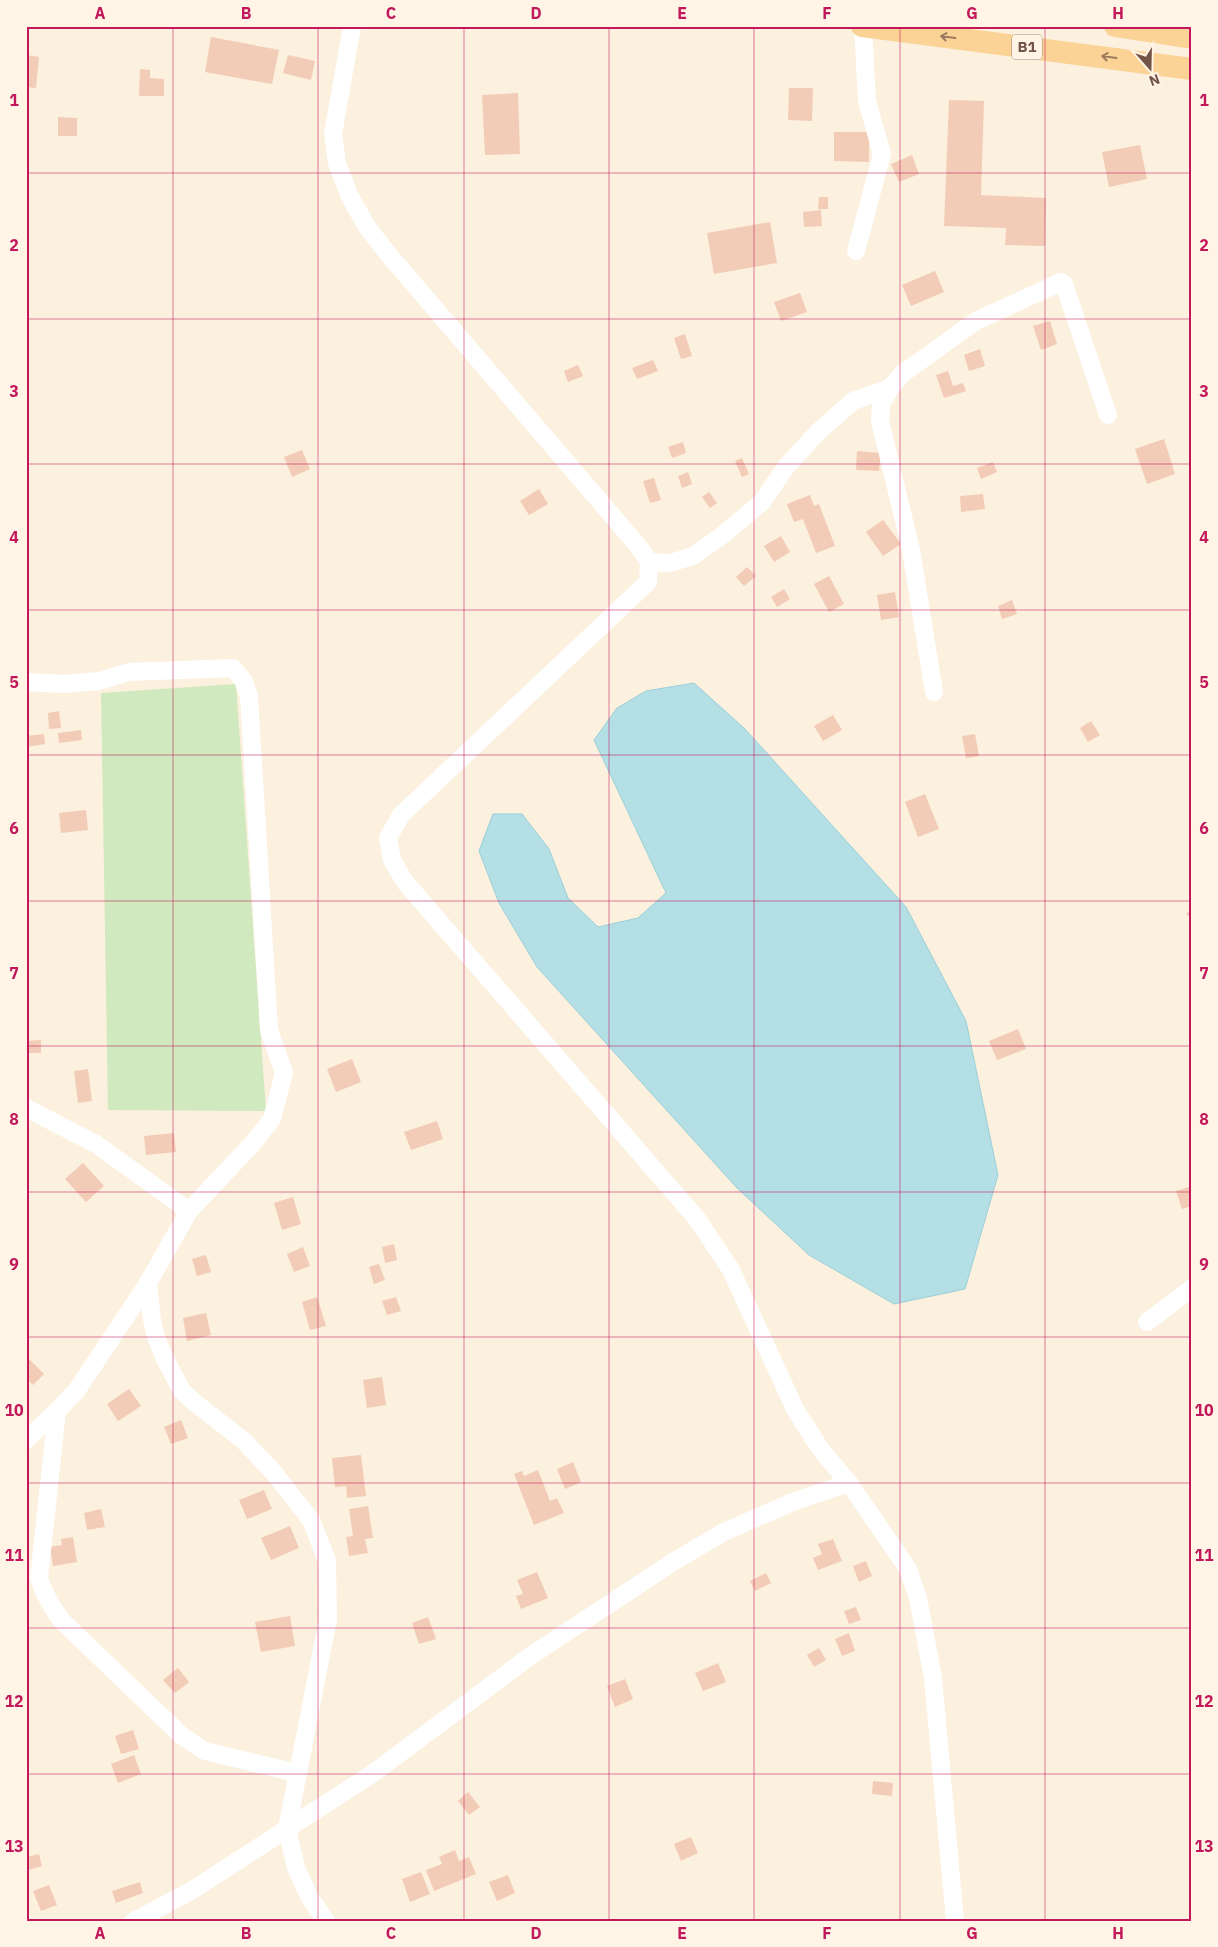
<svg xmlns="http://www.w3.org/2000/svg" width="1218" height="1947" viewBox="0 0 1218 1947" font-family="'IBM Plex Sans',sans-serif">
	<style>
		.green { fill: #d1e9be }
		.water { fill: #b4dfe5; stroke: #9acfd7 }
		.building { fill: #f2ccb6 }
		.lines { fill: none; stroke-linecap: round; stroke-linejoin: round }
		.minor { stroke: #fff; stroke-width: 18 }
		.major { stroke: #fcd396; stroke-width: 22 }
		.oneway { stroke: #9b7b5f }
		.grid { fill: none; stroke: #c2185b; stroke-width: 1; stroke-opacity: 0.55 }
		.labels { text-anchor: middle; stroke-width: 4; stroke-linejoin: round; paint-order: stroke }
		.shield { fill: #fff4e5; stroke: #9c8576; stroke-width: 1 }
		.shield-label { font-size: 15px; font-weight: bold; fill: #725547 }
		.neatline { fill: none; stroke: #c2185b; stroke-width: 2 }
		.grid-label { font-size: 16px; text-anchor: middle; font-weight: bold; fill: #c2185b }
	</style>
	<rect width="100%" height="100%" fill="#fcf0df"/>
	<path class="green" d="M236 684 266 1111 108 1110 101 693Z"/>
	<path class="water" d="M694 683 745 729 906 907 966 1021 998 1175 965 1289 894 1304 809 1255 737 1188 537 967 499 903 479 851 493 814H522L549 849 568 898 598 927 638 918 666 893 594 740 617 708 646 691Z"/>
	<g class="building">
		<path d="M211 37 279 50 272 84 205 72Z"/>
		<path d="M26 55 39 57 36 88 26 87Z"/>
		<path d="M288 55 315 61 311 80 283 73Z"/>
		<path d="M140 69 150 70V78L164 79V96H139Z"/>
		<path d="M789 88H813L812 121 788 120Z"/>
		<path d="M518 93 520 154 485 155 482 95Z"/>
		<path d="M949 100 984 101 981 195 1046 198 1045 246 1005 245 1006 228 944 226Z"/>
		<path d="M58 117 77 118V136H58Z"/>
		<path d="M834 132H869V162L834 161Z"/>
		<path d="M1140 145 1147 179 1109 187 1102 152Z"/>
		<path d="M912 155 919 174 899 182 891 164Z"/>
		<path d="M819 197H828V209H818Z"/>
		<path d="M821 210 822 226 804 227 803 212Z"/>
		<path d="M770 222 777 263 714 274 707 233Z"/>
		<path d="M935 271 944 292 911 306 902 285Z"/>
		<path d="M800 293 807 312 781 321 774 302Z"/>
		<path d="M1050 321 1057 344 1041 350 1033 326Z"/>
		<path d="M685 334 692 356 681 359 674 338Z"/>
		<path d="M980 349 985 366 969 371 964 355Z"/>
		<path d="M653 360 658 371 637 379 632 368Z"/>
		<path d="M578 365 583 376 568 382 564 371Z"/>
		<path d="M948 371 953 386 963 383 966 391 944 398 936 375Z"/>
		<path d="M1164 439 1175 474 1147 484 1135 449Z"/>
		<path d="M683 442 686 453 672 458 668 447Z"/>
		<path d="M302 450 310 469 292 477 284 457Z"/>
		<path d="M857 451 881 453 879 471 856 470Z"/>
		<path d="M742 458 749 474 742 477 735 461Z"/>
		<path d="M993 462 997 472 981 479 977 468Z"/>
		<path d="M688 472 692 484 682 488 678 476Z"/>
		<path d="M654 478 661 500 650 503 643 481Z"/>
		<path d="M539 489 548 504 529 515 520 501Z"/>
		<path d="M709 492 717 503 710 508 702 497Z"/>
		<path d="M983 494 985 509 961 512 960 496Z"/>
		<path d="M810 495 814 506 819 504 835 546 816 553 803 519 794 522 787 504Z"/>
		<path d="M883 520 901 544 883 556 866 532Z"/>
		<path d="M781 536 790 552 774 562 764 546Z"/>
		<path d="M747 567 756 576 744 586 736 577Z"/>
		<path d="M829 576 844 604 829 612 814 584Z"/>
		<path d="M784 589 790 599 777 607 771 597Z"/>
		<path d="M895 592 899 617 881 620 877 595Z"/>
		<path d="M1012 600 1017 614 1002 619 998 606Z"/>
		<path d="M59 711 61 728 49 729 48 713Z"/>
		<path d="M833 715 842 730 823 741 814 726Z"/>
		<path d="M1091 721 1100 735 1088 742 1080 728Z"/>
		<path d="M81 730 82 740 59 743 58 733Z"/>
		<path d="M44 734 45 744 26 747V736Z"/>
		<path d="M975 734 979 756 966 758 962 736Z"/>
		<path d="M925 794 939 829 918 837 905 802Z"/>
		<path d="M86 810 88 830 61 833 59 813Z"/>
		<path d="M1192 908V919L1186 914Z"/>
		<path d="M1018 1029 1026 1049 997 1060 989 1041Z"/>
		<path d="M41 1040V1053H26V1041Z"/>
		<path d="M352 1059 361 1082 336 1092 327 1069Z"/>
		<path d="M88 1069 92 1101 78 1103 74 1071Z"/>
		<path d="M437 1121 443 1139 411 1150 404 1132Z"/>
		<path d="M174 1133 176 1152 146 1155 144 1136Z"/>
		<path d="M83 1163 104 1186 86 1202 65 1179Z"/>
		<path d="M1192 1186V1206L1182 1209 1176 1191Z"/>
		<path d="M293 1197 301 1224 282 1230 274 1203Z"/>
		<path d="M394 1244 397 1260 385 1263 382 1247Z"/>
		<path d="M303 1247 310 1266 294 1272 287 1254Z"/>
		<path d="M206 1255 211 1272 197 1276 192 1259Z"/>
		<path d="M379 1264 385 1280 374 1284 369 1267Z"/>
		<path d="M317 1297 326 1326 310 1330 302 1302Z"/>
		<path d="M396 1297 401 1311 387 1315 382 1301Z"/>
		<path d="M206 1313 211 1335 187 1341 183 1318Z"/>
		<path d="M29 1359 44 1374 33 1385 26 1378V1362Z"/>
		<path d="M382 1377 386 1405 367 1408 363 1380Z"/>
		<path d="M129 1389 141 1406 118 1421 107 1404Z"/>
		<path d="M181 1420 188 1438 171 1444 164 1427Z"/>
		<path d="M361 1455 366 1496 347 1498 346 1486 335 1487 332 1458Z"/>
		<path d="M573 1462 581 1482 565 1489 557 1469Z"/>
		<path d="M538 1470 550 1501 557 1498 564 1513 534 1525 514 1474 522 1471 524 1476Z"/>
		<path d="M264 1490 272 1509 247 1519 239 1500Z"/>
		<path d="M368 1506 373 1538 365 1539 368 1553 349 1556 346 1537 353 1536 349 1509Z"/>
		<path d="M101 1509 105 1527 87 1530 84 1513Z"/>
		<path d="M290 1526 299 1548 271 1560 261 1538Z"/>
		<path d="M73 1537 77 1562 53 1566 50 1547 62 1545 61 1539Z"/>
		<path d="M833 1539 842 1561 818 1570 813 1558 822 1554 818 1544Z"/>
		<path d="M866 1561 872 1576 859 1582 853 1566Z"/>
		<path d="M537 1572 548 1598 521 1609 516 1596 523 1594 517 1580Z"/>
		<path d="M766 1573 771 1583 755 1591 750 1581Z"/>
		<path d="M856 1607 861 1620 849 1624 844 1611Z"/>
		<path d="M290 1616 295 1646 261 1652 255 1622Z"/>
		<path d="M428 1617 436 1639 419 1644 412 1623Z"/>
		<path d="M849 1633 855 1651 842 1656 835 1639Z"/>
		<path d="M819 1648 826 1660 814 1667 807 1655Z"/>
		<path d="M718 1663 726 1682 703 1691 695 1673Z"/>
		<path d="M178 1668 189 1682 175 1693 163 1680Z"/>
		<path d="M625 1679 633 1699 615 1707 607 1686Z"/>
		<path d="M133 1730 139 1749 121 1754 115 1736Z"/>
		<path d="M134 1755 141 1774 118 1783 111 1764Z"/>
		<path d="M873 1781 893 1783 892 1796 872 1794Z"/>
		<path d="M468 1792 480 1807 469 1815 458 1801Z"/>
		<path d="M691 1837 698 1853 681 1861 674 1844Z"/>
		<path d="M455 1850 459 1861 469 1857 476 1874 434 1891 426 1870 442 1864 439 1857Z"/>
		<path d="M39 1854 42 1866 28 1870 26 1857Z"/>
		<path d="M421 1872 430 1894 410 1902 402 1879Z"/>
		<path d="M508 1875 515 1893 497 1901 489 1882Z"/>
		<path d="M140 1882 143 1893 116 1903 112 1891Z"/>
		<path d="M49 1885 57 1905 41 1911 33 1891Z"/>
	</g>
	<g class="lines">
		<g class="minor">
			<path d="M352 26 333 134 337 163 349 195 367 227 389 255 639 547 649 562 648 582 401 815 388 838 392 860 405 882 698 1220 731 1270 795 1409 821 1450 849 1483 908 1569 918 1598 933 1678 955 1921"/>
			<path d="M856 251 882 154 867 101 863 26"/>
			<path d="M649 562 670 563 693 556 724 534 762 502 786 467 817 433 853 401 890 388"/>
			<path d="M26 682 64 684 99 681 129 672 233 668 243 680 249 696 269 1030 284 1073 272 1119 254 1142 189 1211 148 1283 77 1390 57 1411 26 1440"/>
			<path d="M934 692 911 550 880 421 881 404 890 388 902 374 976 321 1061 282 1064 284 1108 415"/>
			<path d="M26 1108 96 1144 189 1211"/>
			<path d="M148 1283 152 1320 156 1337 164 1357 182 1391 194 1402 244 1441 274 1473 311 1520 327 1561 328 1619 287 1829 296 1868 310 1898 326 1921"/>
			<path d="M1147 1322 1192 1288"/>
			<path d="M57 1411 39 1578C44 1594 51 1606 61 1620L182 1736 205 1751 297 1773"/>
			<path d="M134 1921 191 1891 372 1774 529 1657 673 1562 724 1532 795 1501 849 1483"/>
		</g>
		<g class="major">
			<path d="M862 26 1192 69"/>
			<path d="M1115 26 1192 38"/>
		</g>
	</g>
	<defs><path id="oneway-shaft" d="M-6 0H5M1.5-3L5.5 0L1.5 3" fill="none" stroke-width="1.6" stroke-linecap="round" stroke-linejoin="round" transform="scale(1.25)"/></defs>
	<g class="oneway">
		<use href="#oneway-shaft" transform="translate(948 37) rotate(-173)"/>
		<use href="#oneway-shaft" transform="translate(1109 57) rotate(-172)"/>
	</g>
	<path class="grid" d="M173 26V1921M318 26V1921M464 26V1921M609 26V1921M754 26V1921M900 26V1921M1045 26V1921M26 173H1192M26 319H1192M26 464H1192M26 610H1192M26 755H1192M26 901H1192M26 1046H1192M26 1192H1192M26 1337H1192M26 1483H1192M26 1628H1192M26 1774H1192"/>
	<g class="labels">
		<rect class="shield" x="1012" y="34.5" width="30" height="25" rx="4"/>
		<g class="shield-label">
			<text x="1027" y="52">B1</text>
		</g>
	</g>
	<rect width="1218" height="1947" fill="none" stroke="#fff4e5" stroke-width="55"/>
	<g transform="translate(1150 68) rotate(160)" stroke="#fff4e5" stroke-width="4" paint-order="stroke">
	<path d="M0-4L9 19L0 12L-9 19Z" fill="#725547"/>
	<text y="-8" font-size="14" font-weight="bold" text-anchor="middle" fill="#725547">N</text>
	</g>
	<rect x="28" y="28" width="1162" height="1892" class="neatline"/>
	<g class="grid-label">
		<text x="100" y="19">A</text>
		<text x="246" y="19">B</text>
		<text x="391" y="19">C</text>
		<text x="536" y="19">D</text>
		<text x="682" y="19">E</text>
		<text x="827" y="19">F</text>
		<text x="972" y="19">G</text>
		<text x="1118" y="19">H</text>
		<text x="14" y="106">1</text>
		<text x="1204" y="106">1</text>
		<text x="14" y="251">2</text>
		<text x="1204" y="251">2</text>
		<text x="14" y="397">3</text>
		<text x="1204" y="397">3</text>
		<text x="14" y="543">4</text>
		<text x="1204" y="543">4</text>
		<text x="14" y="688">5</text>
		<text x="1204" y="688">5</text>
		<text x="14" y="834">6</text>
		<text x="1204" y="834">6</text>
		<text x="14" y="979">7</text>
		<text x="1204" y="979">7</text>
		<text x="14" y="1125">8</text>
		<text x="1204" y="1125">8</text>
		<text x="14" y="1270">9</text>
		<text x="1204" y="1270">9</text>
		<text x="14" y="1416">10</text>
		<text x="1204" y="1416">10</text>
		<text x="14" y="1561">11</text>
		<text x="1204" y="1561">11</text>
		<text x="14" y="1707">12</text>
		<text x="1204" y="1707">12</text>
		<text x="14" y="1852">13</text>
		<text x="1204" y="1852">13</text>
		<text x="100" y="1939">A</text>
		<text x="246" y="1939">B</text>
		<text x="391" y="1939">C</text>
		<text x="536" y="1939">D</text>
		<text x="682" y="1939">E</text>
		<text x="827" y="1939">F</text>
		<text x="972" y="1939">G</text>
		<text x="1118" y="1939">H</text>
	</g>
</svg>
